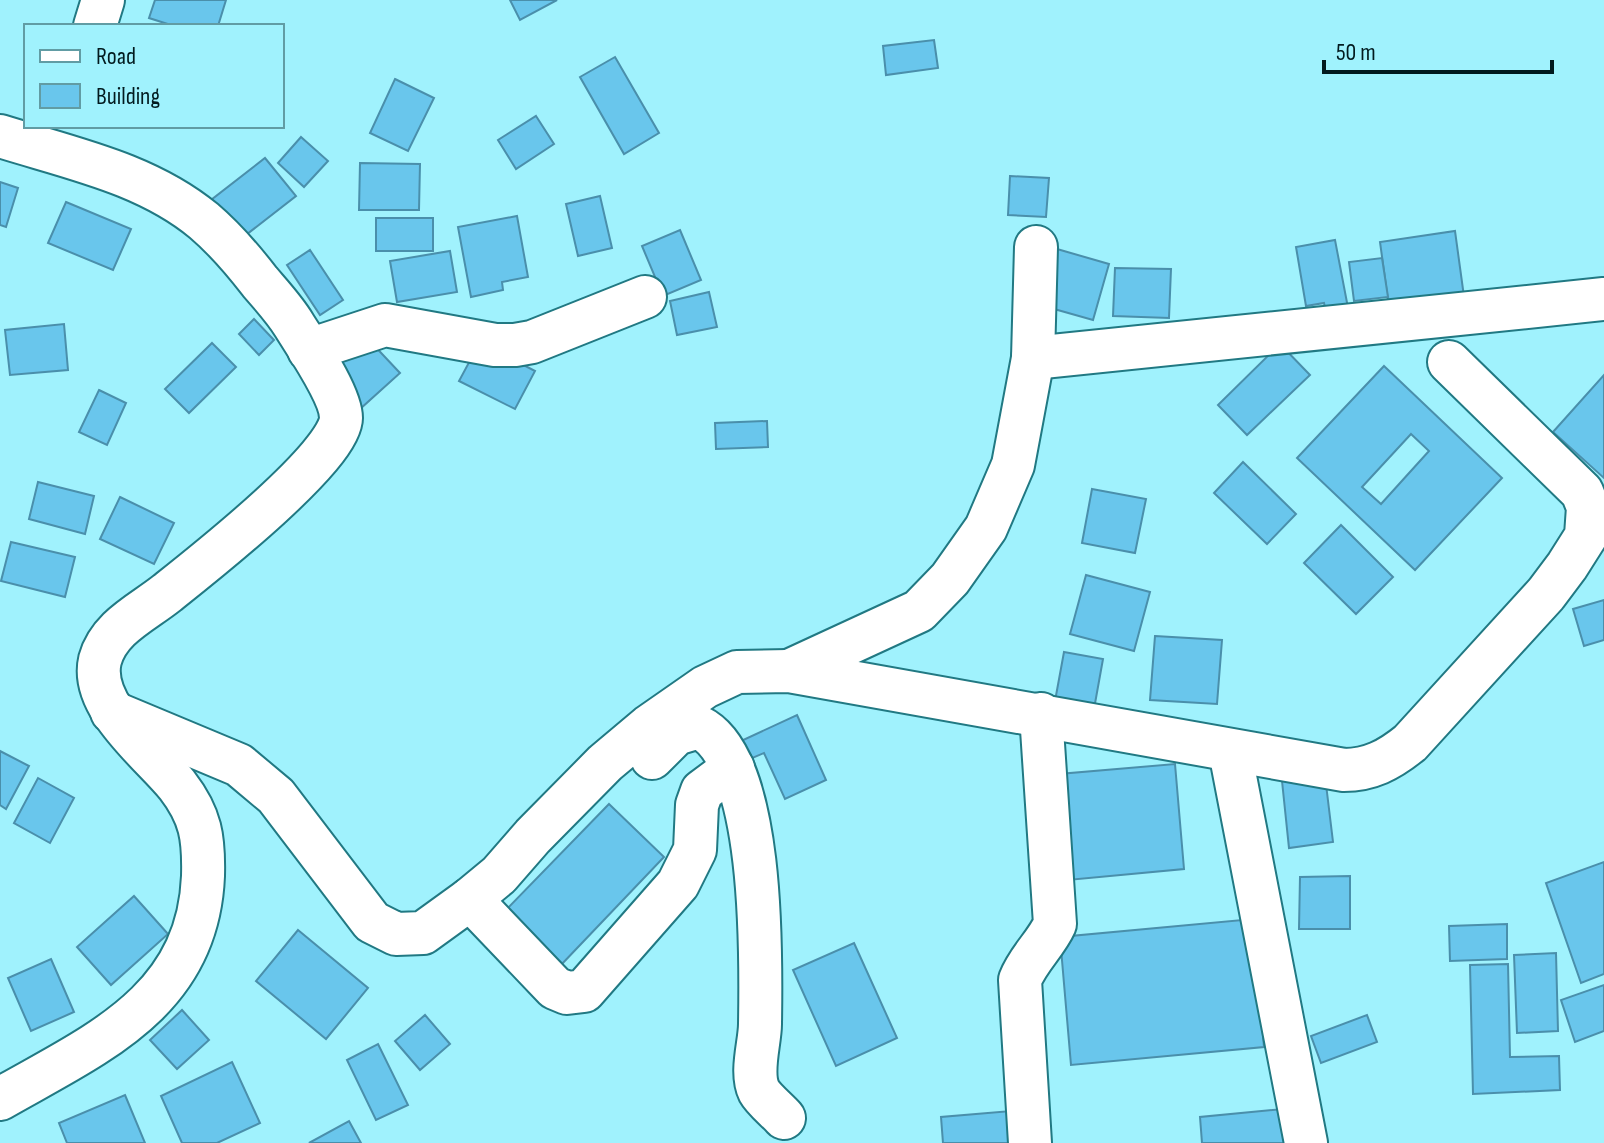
<svg xmlns="http://www.w3.org/2000/svg" width="1604" height="1143" viewBox="0 0 1604 1143" font-family="'Sofia Sans Condensed',sans-serif">
	<style>
		.building { fill: #69c6ec; stroke: #4a8fab; stroke-width: 2; fill-rule: evenodd }
		.lines { fill: none; stroke-linecap: round; stroke-linejoin: round }
		.minor-casing { stroke: #217983; stroke-width: 46 }
		.minor { stroke: #fff; stroke-width: 42 }
	</style>
	<rect width="100%" height="100%" fill="#a0f2fd"/>
	<g class="building">
		<path d="M155 0H226L218 26H174L149 18Z"/>
		<path d="M510 0H557L520 20Z"/>
		<path d="M934 40 938 68 886 75 883 46Z"/>
		<path d="M615 57 659 133 624 154 580 77Z"/>
		<path d="M395 79 434 98 408 151 370 133Z"/>
		<path d="M536 116 554 144 516 169 498 140Z"/>
		<path d="M301 137 328 161 304 187 278 163Z"/>
		<path d="M265 158 296 196 242 238 211 200Z"/>
		<path d="M360 163 420 164 419 210H359Z"/>
		<path d="M1010 176 1049 178 1046 217 1008 215Z"/>
		<path d="M0 182 18 188 6 227 0 225Z"/>
		<path d="M600 196 612 248 578 256 566 204Z"/>
		<path d="M66 202 131 229 113 270 48 243Z"/>
		<path d="M517 216 528 277 502 282 503 290 471 297 458 227Z"/>
		<rect x="376" y="218" width="57" height="33"/>
		<path d="M680 230 701 280 663 296 642 246Z"/>
		<path d="M1455 231 1465 304 1390 315 1380 242Z"/>
		<path d="M1335 240 1349 313 1327 317 1324 303 1306 306 1296 247Z"/>
		<path d="M1057 249 1109 264 1093 320 1040 305Z"/>
		<path d="M310 250 343 300 320 315 287 265Z"/>
		<path d="M450 251 457 292 397 302 390 261Z"/>
		<path d="M1382 258 1388 297 1354 301 1349 262Z"/>
		<path d="M1115 268 1171 269 1169 318 1113 316Z"/>
		<path d="M709 292 717 327 677 335 670 301Z"/>
		<path d="M254 319 274 340 259 355 239 334Z"/>
		<path d="M64 324 68 370 10 375 5 330Z"/>
		<path d="M368 339 400 373 360 409 328 375Z"/>
		<path d="M480 342 535 371 515 409 459 381Z"/>
		<path d="M212 343 236 367 189 413 165 389Z"/>
		<path d="M1280 344 1310 375 1247 435 1218 405Z"/>
		<path d="M1384 366 1502 478 1415 570 1297 458ZM1411 434 1429 451 1381 504 1362 487Z"/>
		<path d="M1604 375V478L1553 432Z"/>
		<path d="M99 390 126 403 107 445 79 432Z"/>
		<path d="M767 421 768 447 716 449 715 423Z"/>
		<path d="M1243 462 1296 514 1267 544 1214 493Z"/>
		<path d="M38 482 94 496 85 534 29 519Z"/>
		<path d="M1092 489 1146 499 1135 553 1082 543Z"/>
		<path d="M120 497 174 523 154 564 100 539Z"/>
		<path d="M1341 525 1393 577 1356 614 1304 563Z"/>
		<path d="M11 542 75 557 65 597 1 581Z"/>
		<path d="M1086 575 1150 592 1134 651 1070 634Z"/>
		<path d="M1604 600V640L1584 646 1573 609Z"/>
		<path d="M1155 636 1222 640 1217 704 1150 700Z"/>
		<path d="M1064 652 1103 659 1094 709 1055 701Z"/>
		<path d="M797 715 826 780 785 799 764 753 750 759 741 741Z"/>
		<path d="M0 751 29 766 6 809 0 805Z"/>
		<path d="M1175 764 1184 869 1068 880 1059 774Z"/>
		<path d="M1325 776 1333 842 1289 848 1282 781Z"/>
		<path d="M38 778 74 798 50 843 14 823Z"/>
		<path d="M609 804 664 857 560 966 504 912Z"/>
		<path d="M1604 862V974L1581 983 1546 883Z"/>
		<path d="M1350 876V929H1299L1300 877Z"/>
		<path d="M134 896 168 934 111 985 77 947Z"/>
		<path d="M1253 919 1264 1047 1071 1065 1060 937Z"/>
		<path d="M1507 924V959L1450 961 1449 926Z"/>
		<path d="M298 930 368 988 326 1039 256 981Z"/>
		<path d="M854 943 897 1038 836 1066 793 970Z"/>
		<path d="M1556 953 1558 1031 1517 1033 1514 955Z"/>
		<path d="M51 959 74 1012 31 1031 8 978Z"/>
		<path d="M1508 964 1510 1057 1559 1056 1560 1090 1473 1094 1470 965Z"/>
		<path d="M1604 985V1031L1575 1042 1561 1000Z"/>
		<path d="M182 1010 209 1040 177 1069 150 1040Z"/>
		<path d="M425 1015 450 1044 420 1070 395 1041Z"/>
		<path d="M1367 1015 1377 1042 1321 1063 1311 1036Z"/>
		<path d="M378 1044 408 1105 376 1120 347 1060Z"/>
		<path d="M232 1062 260 1123 217 1143H182L161 1096Z"/>
		<path d="M125 1095 145 1143H67L59 1123Z"/>
		<path d="M1283 1109 1286 1143H1202L1200 1117Z"/>
		<path d="M1011 1111 1014 1143H943L941 1117Z"/>
		<path d="M349 1121 361 1143H309Z"/>
	</g>
	<g class="lines">
		<g class="minor-casing">
			<g id="minor">
				<path d="M95 26 103 0"/>
				<path d="M0 136C70 158 146 173 204 221 225 239 243 260 260 282 272 296 285 310 294 325 307 346 341 395 341 418 341 456 201 566 167 593 142 613 109 627 100 660 89 706 151 753 177 785 201 816 204 838 203 876 198 1002 96 1044 0 1099"/>
				<path d="M309 350 385 325 495 345H515L532 342 645 297"/>
				<path d="M1033 358 1604 299"/>
				<path d="M789 671 919 611 950 579 986 528 1013 465 1033 358 1036 247"/>
				<path d="M112 712 239 765 276 796 372 922 396 934 423 933 470 899 499 875 533 836 605 763 649 726 705 687 737 672 789 671 1344 770C1370 770 1389 760 1410 743L1546 594 1567 566 1586 536 1588 507 1582 492 1449 362"/>
				<path d="M1230 751 1306 1143"/>
				<path d="M652 758 676 734 699 727C765 759 761 959 760 1024 760 1043 750 1072 759 1091 764 1100 777 1110 784 1118"/>
				<path d="M470 899 555 988 567 993 584 991 678 884 695 850 697 805 702 791 733 768"/>
				<path d="M1030 1143 1020 980C1028 959 1046 944 1055 924L1041 714"/>
			</g>
		</g>
		<use href="#minor" class="minor"/>
	</g>
	<rect x="24" y="24" width="260" height="104" fill="#a0f2fd" stroke="#619ca4" stroke-width="2"/>
	<rect x="40" y="50" width="40" height="12" fill="#ffffff" stroke="#619ca4" stroke-width="2"/>
	<text x="96" y="64" font-size="24" fill="#021a1e">Road</text>
	<rect x="40" y="84" width="40" height="24" fill="#69c6ec" stroke="#619ca4" stroke-width="2"/>
	<text x="96" y="104" font-size="24" fill="#021a1e">Building</text>
	<path d="M1324 60v12h228v-12" fill="none" stroke="#021a1e" stroke-width="4"/>
	<text x="1336" y="60" font-size="24" fill="#021a1e" stroke="#a0f2fd" stroke-width="6" paint-order="stroke">50 m</text>
</svg>
